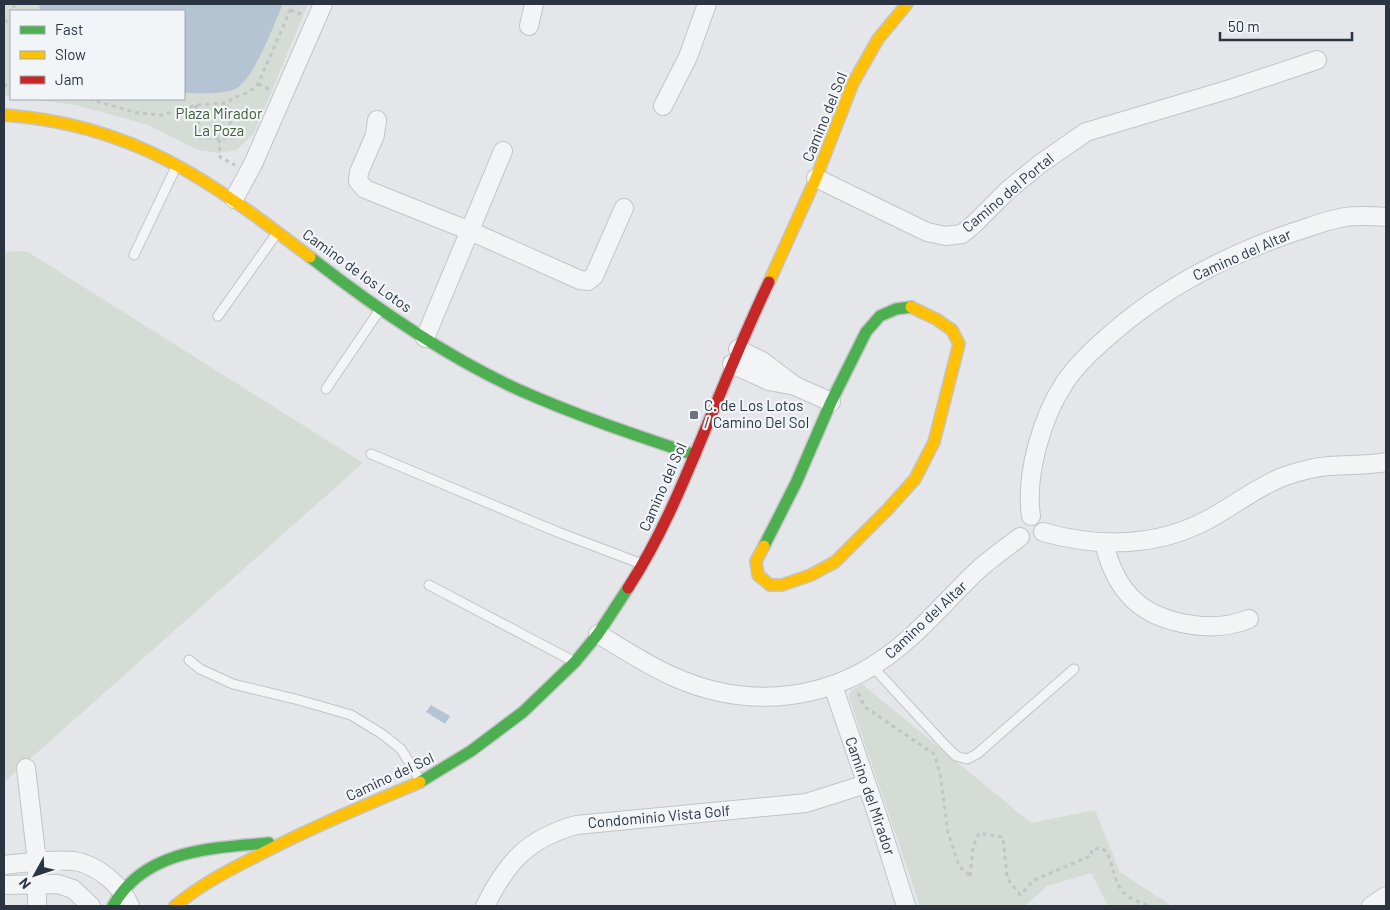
<svg xmlns="http://www.w3.org/2000/svg" width="1390" height="910" viewBox="0 0 1390 910" font-family="Barlow,sans-serif">
	<style>
		.green { fill: #d5dcd5 }
		.water { fill: #b4c4d3 }
		.lines { fill: none; stroke-linecap: round; stroke-linejoin: round }
		.lane-casing { stroke: #c2c4c7; stroke-width: 11 }
		.street-casing { stroke: #c2c4c7; stroke-width: 20 }
		.fast-casing { stroke: #c2c4c7; stroke-width: 14 }
		.slow-casing { stroke: #c2c4c7; stroke-width: 14 }
		.jam-casing { stroke: #c2c4c7; stroke-width: 14 }
		.path { stroke: #c2c5c8; stroke-width: 3; stroke-dasharray: 4 4; stroke-linecap: butt }
		.lane { stroke: #f3f4f6; stroke-width: 9 }
		.street { stroke: #f3f4f6; stroke-width: 18 }
		.fast { stroke: #4caf50; stroke-width: 11 }
		.slow { stroke: #ffc107; stroke-width: 11 }
		.jam { stroke: #c62828; stroke-width: 11 }
		.poi-dot { fill: #6c737c; stroke: #f2f5f8; stroke-width: 2 }
		.labels { text-anchor: middle; stroke-width: 4.5; stroke-linejoin: round; paint-order: stroke }
		.park-label { font-size: 15px; fill: #425d39; stroke: #f2f5f8 }
		.street-label { font-size: 15px; fill: #2b3542; stroke: #f2f5f8 }
		.poi-label { font-size: 15px; fill: #2b3542; stroke: #f2f5f8; text-anchor: start }
	</style>
	<rect width="100%" height="100%" fill="#e4e6e9"/>
	<g class="green">
		<path d="M4 4H39L40 11H11V96L4 95Z"/>
		<path d="M283 4H308L254 133 237 150 218 153 198 150 148 125 76 105 30 99H184V93H217L251 73Z"/>
		<path d="M20 251 28 252 363 463 4 782V252Z"/>
		<path d="M862 684 1031 823 1095 810 1120 872 1172 906H1108L1091 873 1047 886 1025 906H920L849 697 851 691Z"/>
	</g>
	<g class="water">
		<path d="M39 4H283C274 24 255 77 237 88 226 95 197 93 184 93V11H40Z"/>
		<path d="M431 705 450 716 445 724 426 712Z"/>
	</g>
	<g class="lines">
		<g class="lane-casing">
			<g id="lane">
				<path d="M134 255 176 167"/>
				<path d="M218 316 277 233"/>
				<path d="M326 389 379 311"/>
				<path d="M371 454 560 533 642 564"/>
				<path d="M429 585 573 661"/>
				<path d="M189 660 200 669 233 684 299 700 351 715 382 734 401 749 420 780"/>
				<path d="M873 667 943 743 956 756 967 759 977 754 1074 669"/>
			</g>
		</g>
		<g class="street-casing">
			<g id="street">
				<path d="M529 26 534 4"/>
				<path d="M663 106 688 57 707 4"/>
				<path d="M377 120 375 135 359 172 358 181 365 189 470 231 580 280 588 281 594 276 624 208"/>
				<path d="M816 178 927 232 946 236 962 234 974 224 1008 190 1040 164 1086 132 1230 89 1317 60"/>
				<path d="M234 199 253 164 323 4"/>
				<path d="M425 338 503 151"/>
				<path d="M738 349 762 361 795 386 831 402"/>
				<path d="M732 364 769 381 790 385"/>
				<path d="M1031 516C1025 474 1042 417 1065 382 1078 363 1095 348 1112 333 1165 287 1227 255 1294 232 1310 227 1327 220 1345 217 1358 215 1373 216 1386 217"/>
				<path d="M1043 532C1099 548 1158 547 1209 519 1235 505 1258 486 1285 476 1300 471 1314 467 1329 466 1348 464 1367 466 1386 462"/>
				<path d="M1104 543C1116 593 1142 618 1193 625 1212 628 1231 626 1249 619"/>
				<path d="M598 634C623 649 647 665 674 677 751 711 834 701 899 647 928 624 951 595 978 570 991 558 1006 548 1020 537"/>
				<path d="M833 686 877 814 906 906"/>
				<path d="M26 768 37 862V906"/>
				<path d="M4 865C24 863 55 859 74 861 98 865 121 885 130 906"/>
				<path d="M4 885 58 884 73 889 91 906"/>
				<path d="M485 906C507 862 527 839 576 825L806 803 866 784"/>
				<path d="M1371 906 1386 896"/>
			</g>
		</g>
		<g class="fast-casing">
			<g id="fast">
				<path d="M310 257C374 307 443 355 517 389 575 415 635 435 695 455"/>
				<path d="M764 546 796 483 831 402 866 332 880 316 896 309 911 307"/>
				<path d="M420 782 471 751 523 712 575 662 598 634 628 588"/>
				<path d="M113 906C144 849 213 848 269 843"/>
			</g>
		</g>
		<g class="slow-casing">
			<g id="slow">
				<path d="M4 115C133 124 211 181 310 257"/>
				<path d="M769 282 816 178 853 83 878 39 907 4"/>
				<path d="M764 546 756 561 758 575 770 585H782L811 575 835 562 888 509 915 479 934 442 959 344 952 330 936 319 911 307"/>
				<path d="M175 906C199 886 225 872 253 858 307 829 364 806 420 782"/>
			</g>
		</g>
		<g class="jam-casing">
			<path id="jam" d="M628 588C664 533 688 471 713 411 731 367 749 324 769 282"/>
		</g>
		<g class="path">
			<path d="M14 4V11"/>
			<path d="M290 10 301 14"/>
			<path d="M4 21 11 22"/>
			<path d="M11 70V76"/>
			<path d="M258 84 269 89"/>
			<path d="M4 87 11 81"/>
			<path d="M89 99 138 113 162 115 196 105 226 103 233 98 249 92 258 84 293 4"/>
			<path d="M196 105 200 138H233L226 103"/>
			<path d="M219 139 220 157 235 165"/>
			<path d="M858 693 865 707 934 754 940 773 948 832 959 866 970 876"/>
			<path d="M970 876 973 847 979 833 1003 837 1007 878 1020 895 1034 880 1092 855 1091 850 1101 848C1114 854 1111 880 1124 893 1129 899 1141 902 1148 906"/>
		</g>
		<use href="#lane" class="lane"/>
		<use href="#street" class="street"/>
		<use href="#fast" class="fast"/>
		<use href="#slow" class="slow"/>
		<use href="#jam" class="jam"/>
	</g>
	<rect class="poi-dot" x="689" y="410" width="10" height="10" rx="2.5"/>
	<g class="labels">
		<g class="park-label">
			<text x="219" y="119">Plaza Mirador<tspan x="219" dy="17">La Poza</tspan></text>
		</g>
		<g class="street-label">
			<text transform="translate(825 117) rotate(-68)" y="5">Camino del Sol</text>
			<text transform="translate(1008 193) rotate(-40)" y="5">Camino del Portal</text>
			<text transform="translate(1242 255) rotate(-24)" y="5">Camino del Altar</text>
			<text transform="translate(357 271) rotate(36)" y="5">Camino de los Lotos</text>
			<text transform="translate(663 487) rotate(-66)" y="5">Camino del Sol</text>
			<text transform="translate(926 620) rotate(-43)" y="5">Camino del Altar</text>
			<text transform="translate(390 777) rotate(-25)" y="5">Camino del Sol</text>
			<text transform="translate(870 796) rotate(71)" y="5">Camino del Mirador</text>
			<text transform="translate(659 817) rotate(-5)" y="5">Condominio Vista Golf</text>
		</g>
		<g class="poi-label">
			<text x="704" y="411">C. de Los Lotos<tspan x="704" dy="17">/ Camino Del Sol</tspan></text>
		</g>
	</g>
	<rect width="1390" height="910" fill="none" stroke="#2b3542" stroke-width="10"/>
	<rect x="10" y="10" width="175" height="90" fill="#f2f5f8" stroke="#a2a8af"/>
	<rect x="20" y="26" width="25" height="8" fill="#4caf50" stroke="#a2a8af"/>
	<text x="55" y="35" font-size="15" fill="#2b3542">Fast</text>
	<rect x="20" y="51" width="25" height="8" fill="#ffc107" stroke="#a2a8af"/>
	<text x="55" y="60" font-size="15" fill="#2b3542">Slow</text>
	<rect x="20" y="76" width="25" height="8" fill="#c62828" stroke="#a2a8af"/>
	<text x="55" y="85" font-size="15" fill="#2b3542">Jam</text>
	<g transform="translate(35 875) rotate(230)" stroke="#f2f5f8" stroke-width="4" paint-order="stroke">
	<path d="M0-4L9 19L0 12L-9 19Z" fill="#2b3542"/>
	<text y="-8" font-size="14" font-weight="bold" text-anchor="middle" fill="#2b3542">N</text>
	</g>
	<path d="M1220 32v8h132v-8" fill="none" stroke="#2b3542" stroke-width="2.5"/>
	<text x="1228" y="32" font-size="15" fill="#2b3542" stroke="#f2f5f8" stroke-width="4" paint-order="stroke">50 m</text>
</svg>
